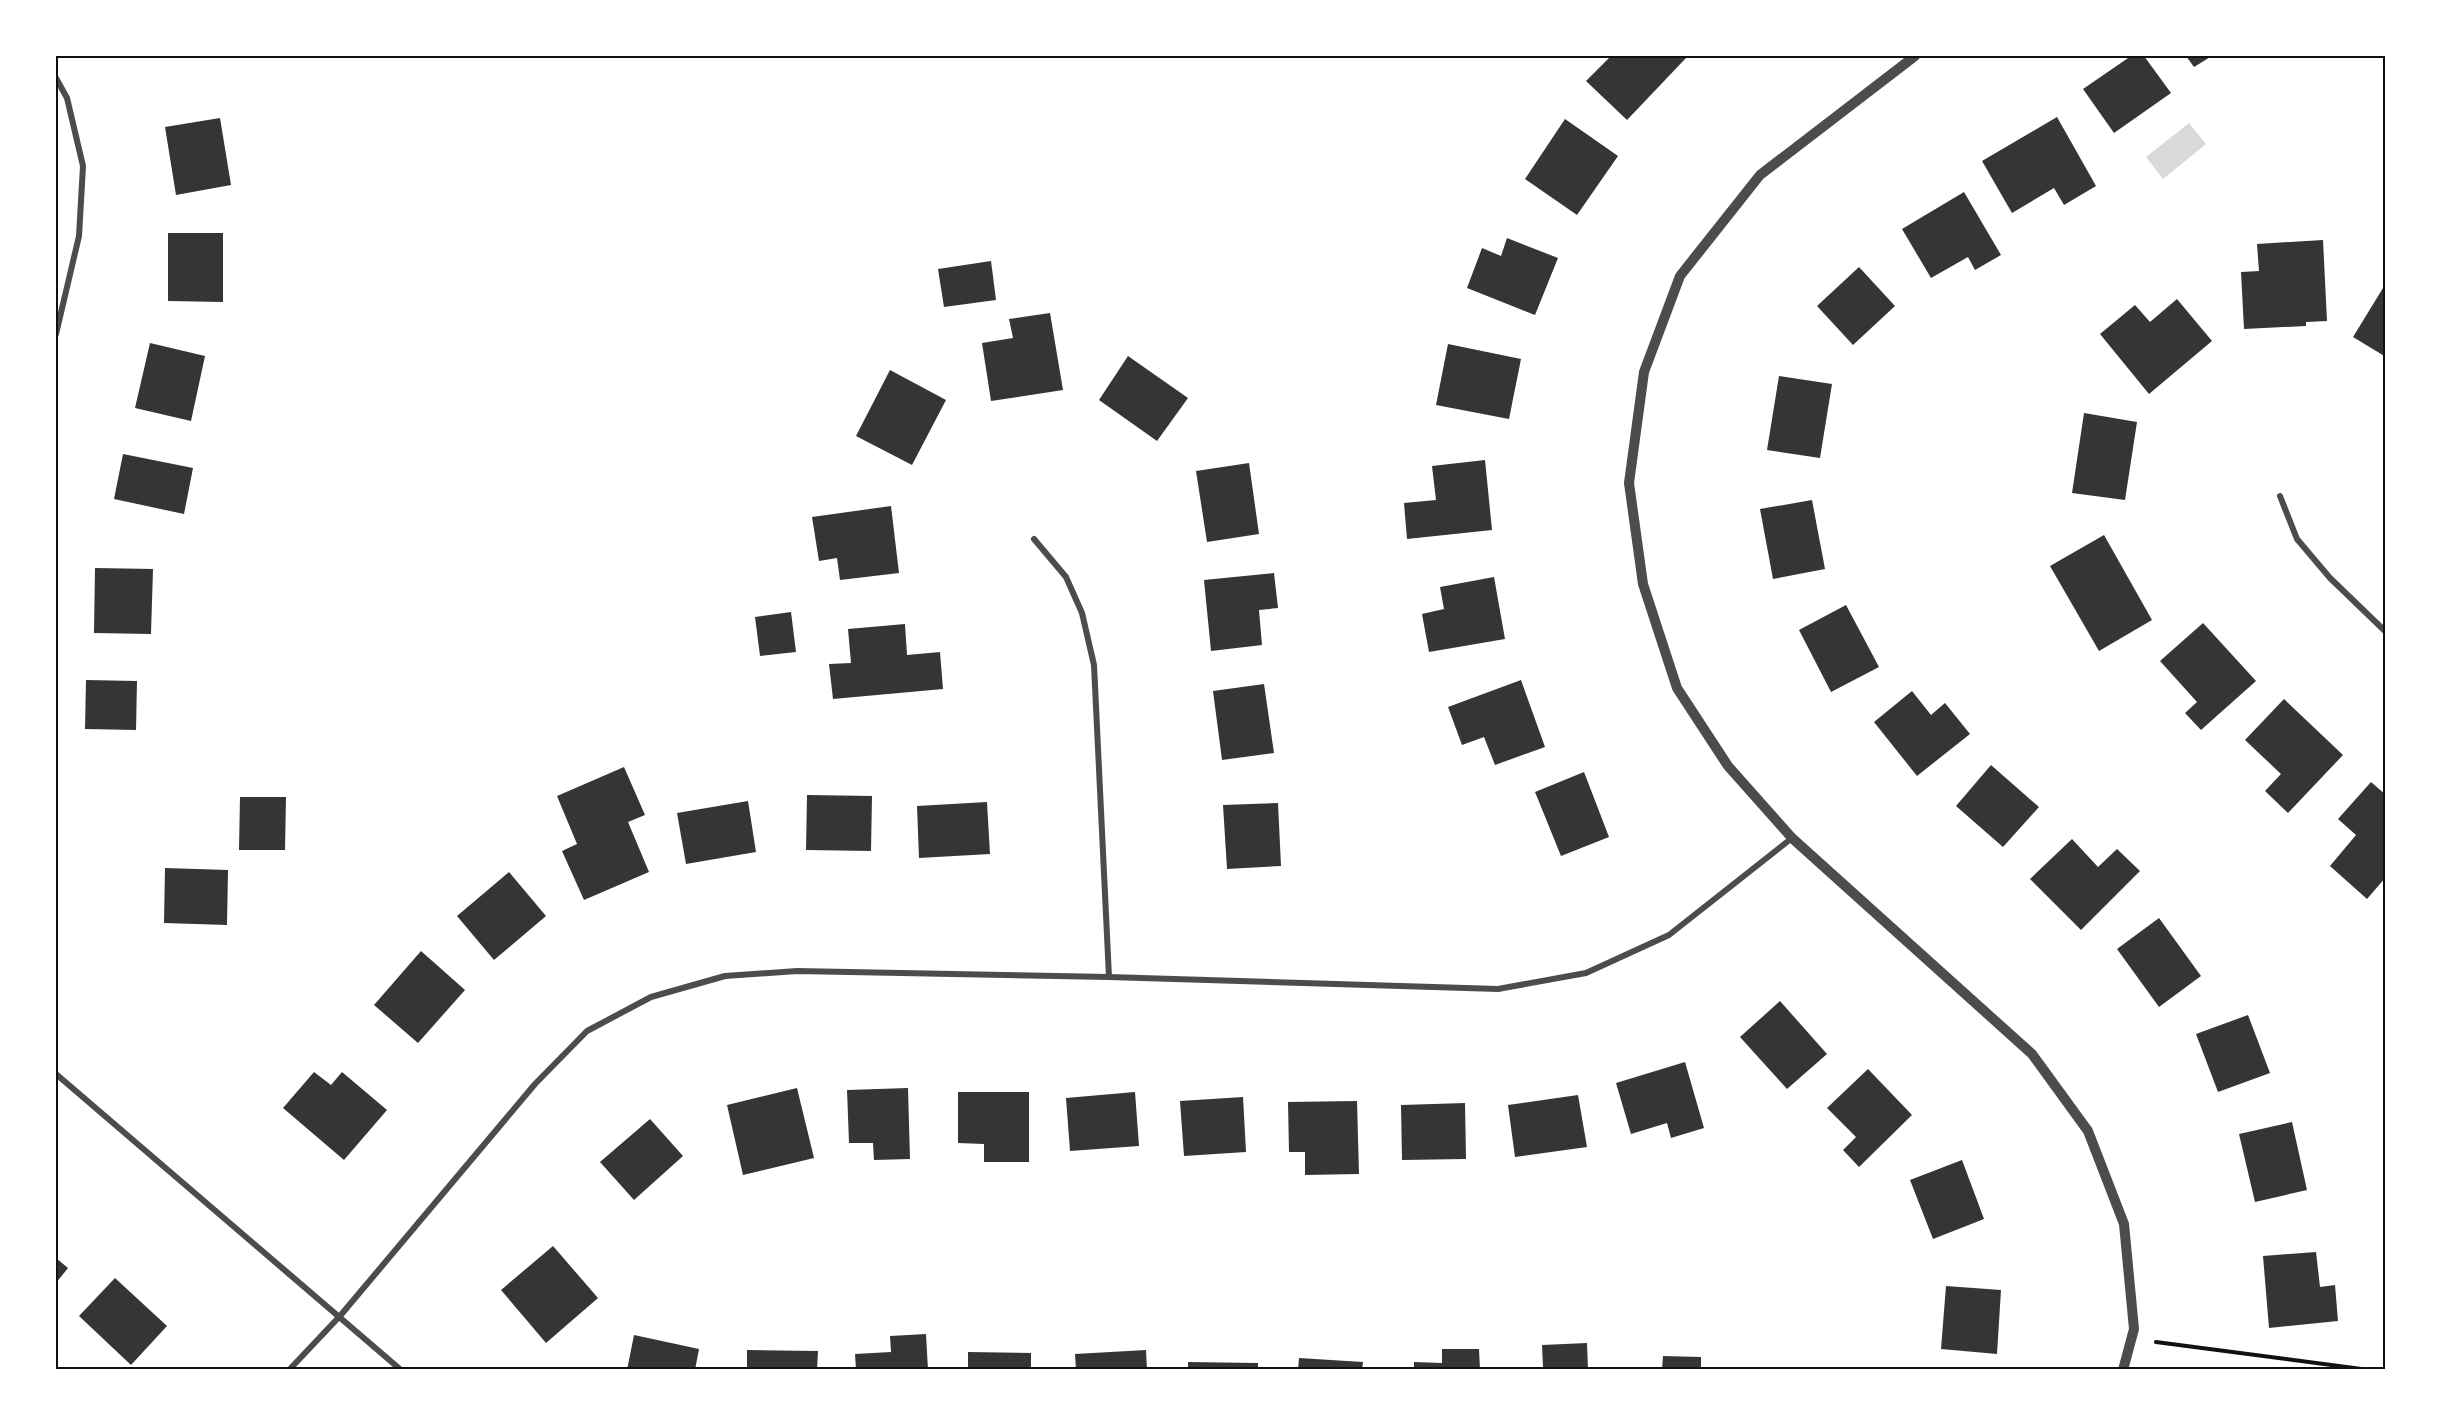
<svg xmlns="http://www.w3.org/2000/svg" width="2441" height="1425" viewBox="0 0 2441 1425" font-family="'Work Sans',sans-serif">
	<style>
		.water { fill: #d9d9d9 }
		.building { fill: #353535 }
		.lines { fill: none; stroke-linecap: round; stroke-linejoin: round }
		.path { stroke: #111; stroke-width: 4 }
		.minor { stroke: #4c4c4c; stroke-width: 6 }
		.tertiary { stroke: #4c4c4c; stroke-width: 10 }
		.neatline { fill: none; stroke: #111; stroke-width: 2 }
	</style>
	<rect width="100%" height="100%" fill="#fff"/>
	<path class="water" d="M2189 123 2206 144 2163 179 2146 157Z"/>
	<g class="building">
		<path d="M1611 56H1683L1686 58 1627 120 1586 81Z"/>
		<path d="M2131 56H2144L2171 93 2114 133 2083 89Z"/>
		<path d="M2186 56H2212L2194 67Z"/>
		<path d="M2057 117 2096 186 2064 205 2054 188 2012 213 1982 161Z"/>
		<path d="M220 118 231 185 176 195 165 127Z"/>
		<path d="M1565 119 1618 156 1577 215 1525 179Z"/>
		<path d="M1964 192 2001 255 1975 270 1968 257 1931 278 1902 229Z"/>
		<path d="M168 233H223V302L168 301Z"/>
		<path d="M1507 238 1558 258 1535 315 1467 288 1482 248 1501 256Z"/>
		<path d="M2323 240 2327 321 2306 322V326L2244 329 2241 272 2259 271 2257 244Z"/>
		<path d="M991 261 996 300 944 307 938 269Z"/>
		<path d="M1859 267 1895 306 1853 345 1817 306Z"/>
		<path d="M2383 288 2386 290V357L2353 337Z"/>
		<path d="M2177 299 2212 341 2149 394 2100 334 2135 305 2150 322Z"/>
		<path d="M1050 313 1063 390 991 401 982 343 1013 338 1009 319Z"/>
		<path d="M150 343 205 356 191 421 135 408Z"/>
		<path d="M1448 344 1521 359 1509 419 1436 405Z"/>
		<path d="M1128 356 1188 398 1157 441 1099 400Z"/>
		<path d="M890 370 946 400 912 465 856 436Z"/>
		<path d="M1779 376 1832 384 1820 458 1767 450Z"/>
		<path d="M2084 413 2137 422 2125 500 2072 493Z"/>
		<path d="M123 454 193 468 184 514 114 499Z"/>
		<path d="M1485 460 1492 530 1407 539 1404 503 1436 500 1432 466Z"/>
		<path d="M1249 463 1259 534 1207 542 1196 471Z"/>
		<path d="M1812 500 1825 569 1773 579 1760 509Z"/>
		<path d="M891 506 899 573 840 580 837 558 819 561 812 517Z"/>
		<path d="M2104 535 2152 620 2099 651 2050 566Z"/>
		<path d="M95 568 153 569 151 634 94 633Z"/>
		<path d="M1274 573 1278 608 1259 610 1262 645 1211 651 1204 580Z"/>
		<path d="M1494 577 1505 639 1429 652 1422 614 1444 609 1440 587Z"/>
		<path d="M1846 605 1879 667 1831 692 1799 630Z"/>
		<path d="M791 612 796 652 760 656 755 617Z"/>
		<path d="M2203 623 2256 681 2201 730 2185 713 2197 702 2160 661Z"/>
		<path d="M905 624 907 655 940 652 943 689 833 699 829 664 851 663 848 629Z"/>
		<path d="M86 680 137 681 136 730 85 729Z"/>
		<path d="M1521 680 1545 747 1495 765 1484 737 1462 745 1448 707Z"/>
		<path d="M1264 684 1274 753 1222 760 1213 691Z"/>
		<path d="M1912 691 1931 715 1945 703 1970 734 1917 776 1874 722Z"/>
		<path d="M2284 699 2343 755 2288 813 2265 791 2281 774 2245 740Z"/>
		<path d="M1991 765 2039 807 2003 847 1956 806Z"/>
		<path d="M624 767 645 815 628 822 649 872 584 900 562 851 577 844 557 796Z"/>
		<path d="M1584 772 1609 837 1561 856 1535 792Z"/>
		<path d="M2371 782 2386 795V877L2367 899 2330 866 2356 835 2338 819Z"/>
		<path d="M807 795 872 796 871 851 806 850Z"/>
		<path d="M240 797H286L285 850H239Z"/>
		<path d="M748 801 756 852 686 864 677 813Z"/>
		<path d="M987 802 990 854 919 858 917 806Z"/>
		<path d="M1278 803 1281 866 1227 869 1223 805Z"/>
		<path d="M2072 839 2098 867 2117 849 2140 871 2081 930 2030 879Z"/>
		<path d="M165 868 228 870 227 925 164 923Z"/>
		<path d="M509 872 546 916 494 960 457 916Z"/>
		<path d="M2159 918 2201 976 2159 1007 2117 949Z"/>
		<path d="M421 951 465 990 418 1043 374 1005Z"/>
		<path d="M1780 1001 1827 1054 1787 1089 1740 1037Z"/>
		<path d="M2248 1015 2270 1073 2218 1092 2196 1034Z"/>
		<path d="M1685 1062 1704 1128 1671 1138 1667 1123 1631 1134 1616 1083Z"/>
		<path d="M1868 1069 1912 1115 1859 1167 1843 1150 1856 1137 1827 1108Z"/>
		<path d="M314 1072 331 1085 342 1072 387 1110 344 1160 283 1108Z"/>
		<path d="M797 1088 814 1158 743 1175 727 1105Z"/>
		<path d="M908 1088 910 1159 874 1160 873 1143H849L847 1090Z"/>
		<path d="M958 1092H1029V1162H984V1144L958 1143Z"/>
		<path d="M1135 1092 1139 1146 1070 1151 1066 1098Z"/>
		<path d="M1578 1095 1587 1147 1515 1157 1508 1105Z"/>
		<path d="M1243 1097 1246 1152 1184 1156 1180 1101Z"/>
		<path d="M1357 1101 1359 1174 1305 1175V1152H1289L1288 1102Z"/>
		<path d="M1465 1103 1466 1159 1402 1160 1401 1105Z"/>
		<path d="M650 1119 683 1156 634 1200 600 1162Z"/>
		<path d="M2292 1122 2307 1190 2255 1202 2239 1134Z"/>
		<path d="M1962 1160 1984 1219 1933 1239 1910 1180Z"/>
		<path d="M553 1246 598 1298 546 1343 501 1290Z"/>
		<path d="M2316 1252 2320 1287 2335 1285 2338 1321 2269 1328 2263 1256Z"/>
		<path d="M56 1258 68 1268 56 1283Z"/>
		<path d="M115 1278 167 1326 131 1365 79 1316Z"/>
		<path d="M1946 1286 2001 1290 1997 1354 1941 1349Z"/>
		<path d="M926 1334 928 1370H856L855 1354 891 1352 890 1336Z"/>
		<path d="M634 1335 699 1349 695 1370H627Z"/>
		<path d="M1587 1343 1588 1370H1527V1368L1543 1367 1542 1345Z"/>
		<path d="M1442 1349H1479L1480 1370H1414V1362L1442 1363Z"/>
		<path d="M747 1350 818 1351 817 1370H747Z"/>
		<path d="M1146 1350 1147 1370H1076L1075 1354Z"/>
		<path d="M968 1352 1031 1353V1370H968Z"/>
		<path d="M1663 1356 1701 1357V1370H1662Z"/>
		<path d="M1299 1358 1363 1362 1362 1370H1298Z"/>
		<path d="M1188 1362 1258 1363V1370H1188Z"/>
	</g>
	<g class="lines">
		<path class="path" d="M2156 1342 2369 1370"/>
		<g class="minor">
			<path d="M56 78 67 98 83 166 79 236 56 334"/>
			<path d="M2280 496 2297 539 2330 578 2386 632"/>
			<path d="M1034 539 1066 577 1082 613 1094 665 1109 977"/>
			<path d="M56 1074 401 1370"/>
			<path d="M289 1370 340 1316 535 1084 587 1031 651 997 725 976 797 971 1109 977 1498 989 1586 973 1669 935 1792 838"/>
		</g>
		<path class="tertiary" d="M1915 56 1760 175 1680 276 1644 372 1629 483 1643 584 1677 688 1728 766 1792 838 2032 1054 2088 1131 2124 1224 2134 1329 2123 1370"/>
	</g>
	<rect width="2441" height="1425" fill="none" stroke="#ffffff" stroke-width="114"/>
	<rect x="57" y="57" width="2327" height="1311" class="neatline"/>
</svg>
